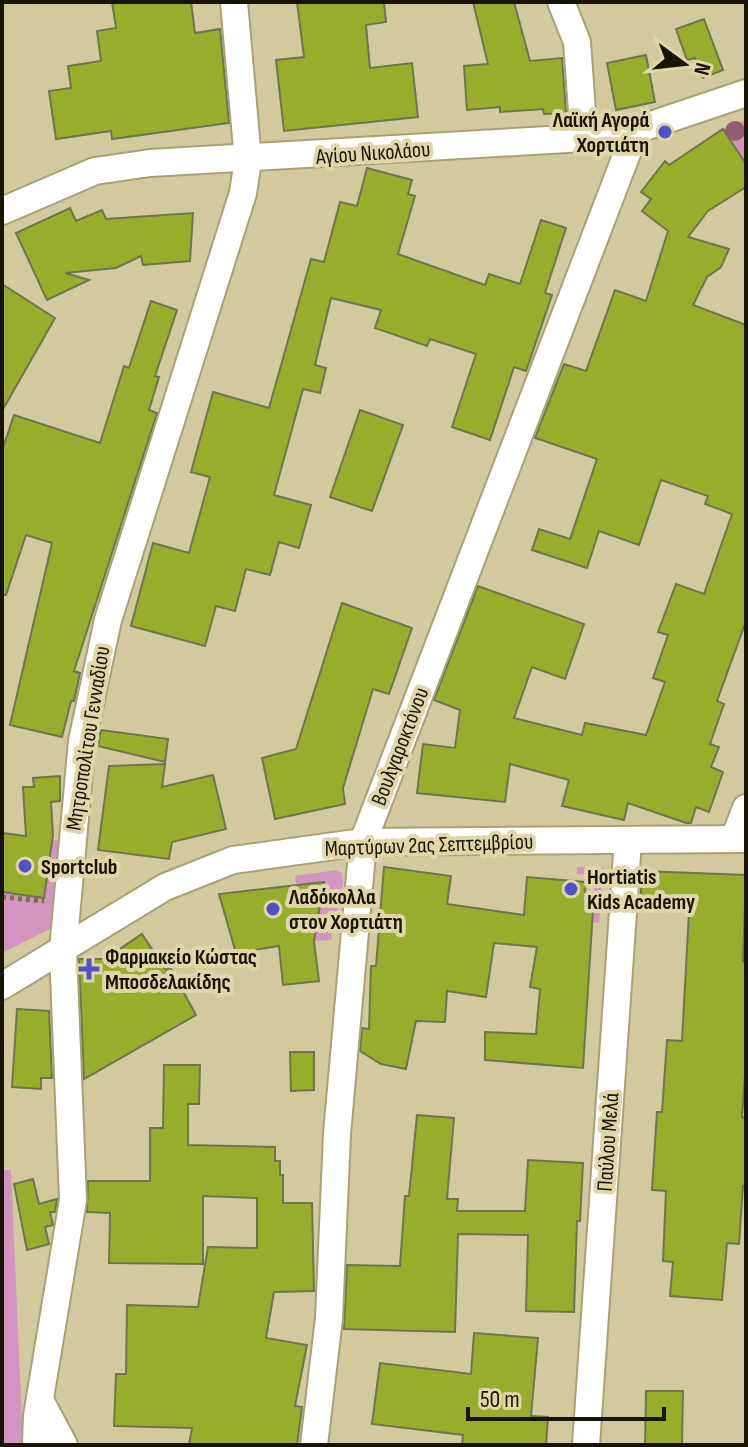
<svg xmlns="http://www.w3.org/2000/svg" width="748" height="1447" viewBox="0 0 748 1447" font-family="'Sofia Sans Condensed',sans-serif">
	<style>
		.green { fill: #d395bf }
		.building { fill: #98ad2b; stroke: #6d764e; stroke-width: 2 }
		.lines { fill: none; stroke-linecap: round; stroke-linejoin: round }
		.minor-casing { stroke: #a9a176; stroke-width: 30 }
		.path { stroke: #777052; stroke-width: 5; stroke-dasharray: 4 4; stroke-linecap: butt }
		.minor { stroke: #fff; stroke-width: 26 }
		.tree { fill: #945c73 }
		.poi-dot { fill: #5351c8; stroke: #dfd7aa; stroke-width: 3 }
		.labels { text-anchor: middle; stroke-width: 8; stroke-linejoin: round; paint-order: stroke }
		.poi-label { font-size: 22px; font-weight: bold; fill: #191505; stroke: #dfd7aa; text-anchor: start }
		.street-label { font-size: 22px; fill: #191505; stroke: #dfd7aa }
	</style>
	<rect width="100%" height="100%" fill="#d2ca9e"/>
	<g class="green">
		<path d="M746 120V164L723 129Z"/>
		<path d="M53 840 66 841 56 926 2 953V892L44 897Z"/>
		<path d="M577 867 604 868 599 923 592 922 595 876 577 874Z"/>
		<path d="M336 870 342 873 343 883 331 940 314 941 321 883 296 885 295 876Z"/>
		<path d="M2 1170H11L23 1445H2Z"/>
	</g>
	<g class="building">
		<path d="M112 2H191L195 33 220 29 229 123 112 139 111 131 56 139 49 91 71 88 68 66 101 61 97 31 116 28Z"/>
		<path d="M297 2H384L386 22 366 25 370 68 412 63 418 117 284 131 276 60 304 57Z"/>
		<path d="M473 2H514L530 61 562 58 566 113 544 114 543 109 500 112V107L467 110 464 66 488 64Z"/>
		<path d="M704 19 723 70 703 78 695 58 687 60 676 29Z"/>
		<path d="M646 55 655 102 616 110 607 63Z"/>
		<path d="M723 129 746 164V187L708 211 688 237 729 249 721 267 707 277 693 305 746 325V621L717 701 724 704 710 744 719 747 711 767 723 772 709 812 696 807 691 823H686L628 803 624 820 562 806 569 780 510 764 505 802 417 793 423 744 455 748 460 710 434 700 478 586 584 624 565 679 532 667 514 718 582 735 585 723 646 735 665 682 653 678 668 635 658 632 676 584 704 594 732 514 705 504 708 496 661 480 639 545 599 531 587 568 532 550 539 529 570 539 597 459 535 438 564 364 586 371 615 290 646 301 668 231 642 211 651 199 641 192 665 161 669 165Z"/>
		<path d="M367 168 412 180 408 194 415 196 398 254 485 285 489 274 520 284 541 220 566 228 545 293 552 295 526 371 514 367 490 440 452 427 476 354 430 339 427 346 375 328 381 310 331 298 315 365 326 368 320 393 303 389 274 495 311 505 299 548 279 542 270 575 246 569 235 611 216 606 205 646 131 626 153 543 189 553 210 477 191 472 213 392 269 408 311 259 324 262 340 202 357 206Z"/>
		<path d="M70 208 76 221 102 210 106 219 193 213 190 261 143 265 141 256 116 268 65 273 89 280 47 300 16 233Z"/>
		<path d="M2 284 55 318 2 411Z"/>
		<path d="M151 301 177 310 155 376 159 377 149 410 157 413 74 671 80 673 74 701H71L62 737 10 725 52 543 26 535 6 595H2V451L14 415 100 443 124 366 129 368Z"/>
		<path d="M360 410 403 425 372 511 330 497Z"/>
		<path d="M342 603 412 628 389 694 373 689 343 788 345 804 275 819 262 758 296 749Z"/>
		<path d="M101 730 168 739 165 762 98 746Z"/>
		<path d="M165 764 162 787 213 775 226 829 172 842 169 859 98 850 109 766Z"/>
		<path d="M60 776V801L51 802 53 835 44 898 2 892V833L26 836 23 787H34L33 778Z"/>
		<path d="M384 867 451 876 447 904 524 915 527 877 586 882 585 893 594 894 583 1068 485 1060V1032L536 1034 540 989 530 987 537 947 494 943 486 997 447 991 445 1022 416 1021 406 1069 381 1064 360 1051 362 1028 369 1029 371 966H376Z"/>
		<path d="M642 871 746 875 743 961 746 962V1061L742 1117 746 1118V1187L743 1186 739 1244 727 1243 722 1300 670 1296 673 1262 663 1261 666 1191 652 1190 657 1112H662L667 1040 682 1041 689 912 640 910Z"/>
		<path d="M324 882 314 941 319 981 283 985 279 946 236 953 219 894Z"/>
		<path d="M142 934 166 970 170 967 196 1015 84 1079 79 959H105Z"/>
		<path d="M17 1009 49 1011 52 1078H41V1089L12 1087Z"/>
		<path d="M290 1052H314V1090L291 1091Z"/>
		<path d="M164 1065H200L199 1104H188V1145L275 1147V1161H280V1175H283V1203H312L314 1291 274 1292 266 1338 307 1345 295 1406 302 1407 297 1445H189L192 1428 114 1426 116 1374H126L127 1305 198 1307 208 1247 257 1248V1198L203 1196V1264L109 1263 110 1213 87 1212 88 1181H150V1128H163Z"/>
		<path d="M417 1115 454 1118 447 1199H458L457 1211H525L528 1160 583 1163 580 1221H577L574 1312 526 1311 528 1235 458 1234 455 1332 344 1329 347 1265 400 1266 405 1196H409Z"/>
		<path d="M33 1179 39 1204 57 1199 55 1212H50L53 1225 45 1227 49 1244 27 1250 14 1184Z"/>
		<path d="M474 1333 538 1338 531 1416 548 1417 546 1445H462L463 1435 372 1424 380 1363 471 1374Z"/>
		<path d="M646 1391H683L682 1445H645Z"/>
	</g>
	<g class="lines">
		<g class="minor-casing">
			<g id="minor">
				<path d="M561 2 577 42 584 138"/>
				<path d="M2 211 95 171 150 163 584 138 636 130 746 93"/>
				<path d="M734 839 746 808"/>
				<path d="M2 986 165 887 233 860 363 842 746 839"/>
				<path d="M40 1400 64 1445"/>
				<path d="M36 1445 37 1416 73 1200 63 950 82 741 108 620 243 193 248 160 234 2"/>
				<path d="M314 1445 329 1318 337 1134 363 842 636 130"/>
				<path d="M586 1445 628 840"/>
			</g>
		</g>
		<path class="path" d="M2 897 44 901"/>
		<use href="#minor" class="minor"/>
	</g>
	<circle class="tree" cx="735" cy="131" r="10"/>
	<g class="poi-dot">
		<circle cx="665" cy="132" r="8"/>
		<circle cx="25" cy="866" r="8"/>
		<circle cx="571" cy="889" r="8"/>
		<circle cx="273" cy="909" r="8"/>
		<path d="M85 957h8v8h8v8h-8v8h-8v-8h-8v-8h8z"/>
	</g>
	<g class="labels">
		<g class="poi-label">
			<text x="649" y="127" text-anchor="end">Λαϊκή Αγορά<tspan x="649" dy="25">Χορτιάτη</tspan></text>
			<text x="41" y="874">Sportclub</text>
			<text x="587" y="884">Hortiatis<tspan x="587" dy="25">Kids Academy</tspan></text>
			<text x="289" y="904">Λαδόκολλα<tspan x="289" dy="25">στον Χορτιάτη</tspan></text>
			<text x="105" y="964">Φαρμακείο Κώστας<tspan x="105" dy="25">Μποσδελακίδης</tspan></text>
		</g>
		<g class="street-label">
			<text transform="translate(373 152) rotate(-4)" y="8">Αγίου Νικολάου</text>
			<text transform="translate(87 738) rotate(-81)" y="8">Μητροπολίτου Γενναδίου</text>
			<text transform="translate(399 746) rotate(-69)" y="8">Βουλγαροκτόνου</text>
			<text transform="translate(429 844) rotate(-2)" y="8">Μαρτύρων 2ας Σεπτεμβρίου</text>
			<text transform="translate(607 1142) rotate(-86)" y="8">Παύλου Μελά</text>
		</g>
	</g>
	<rect width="748" height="1447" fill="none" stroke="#191505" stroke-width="8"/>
	<g transform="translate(684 64) rotate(105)" stroke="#dfd7aa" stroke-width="6" paint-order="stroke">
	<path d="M0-6L14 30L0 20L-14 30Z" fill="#191505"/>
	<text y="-12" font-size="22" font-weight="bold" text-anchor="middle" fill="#191505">N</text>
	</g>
	<path d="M468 1407v12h196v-12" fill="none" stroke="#191505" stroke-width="4"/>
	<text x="480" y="1407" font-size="24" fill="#191505" stroke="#dfd7aa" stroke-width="6" paint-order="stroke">50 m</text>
</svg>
